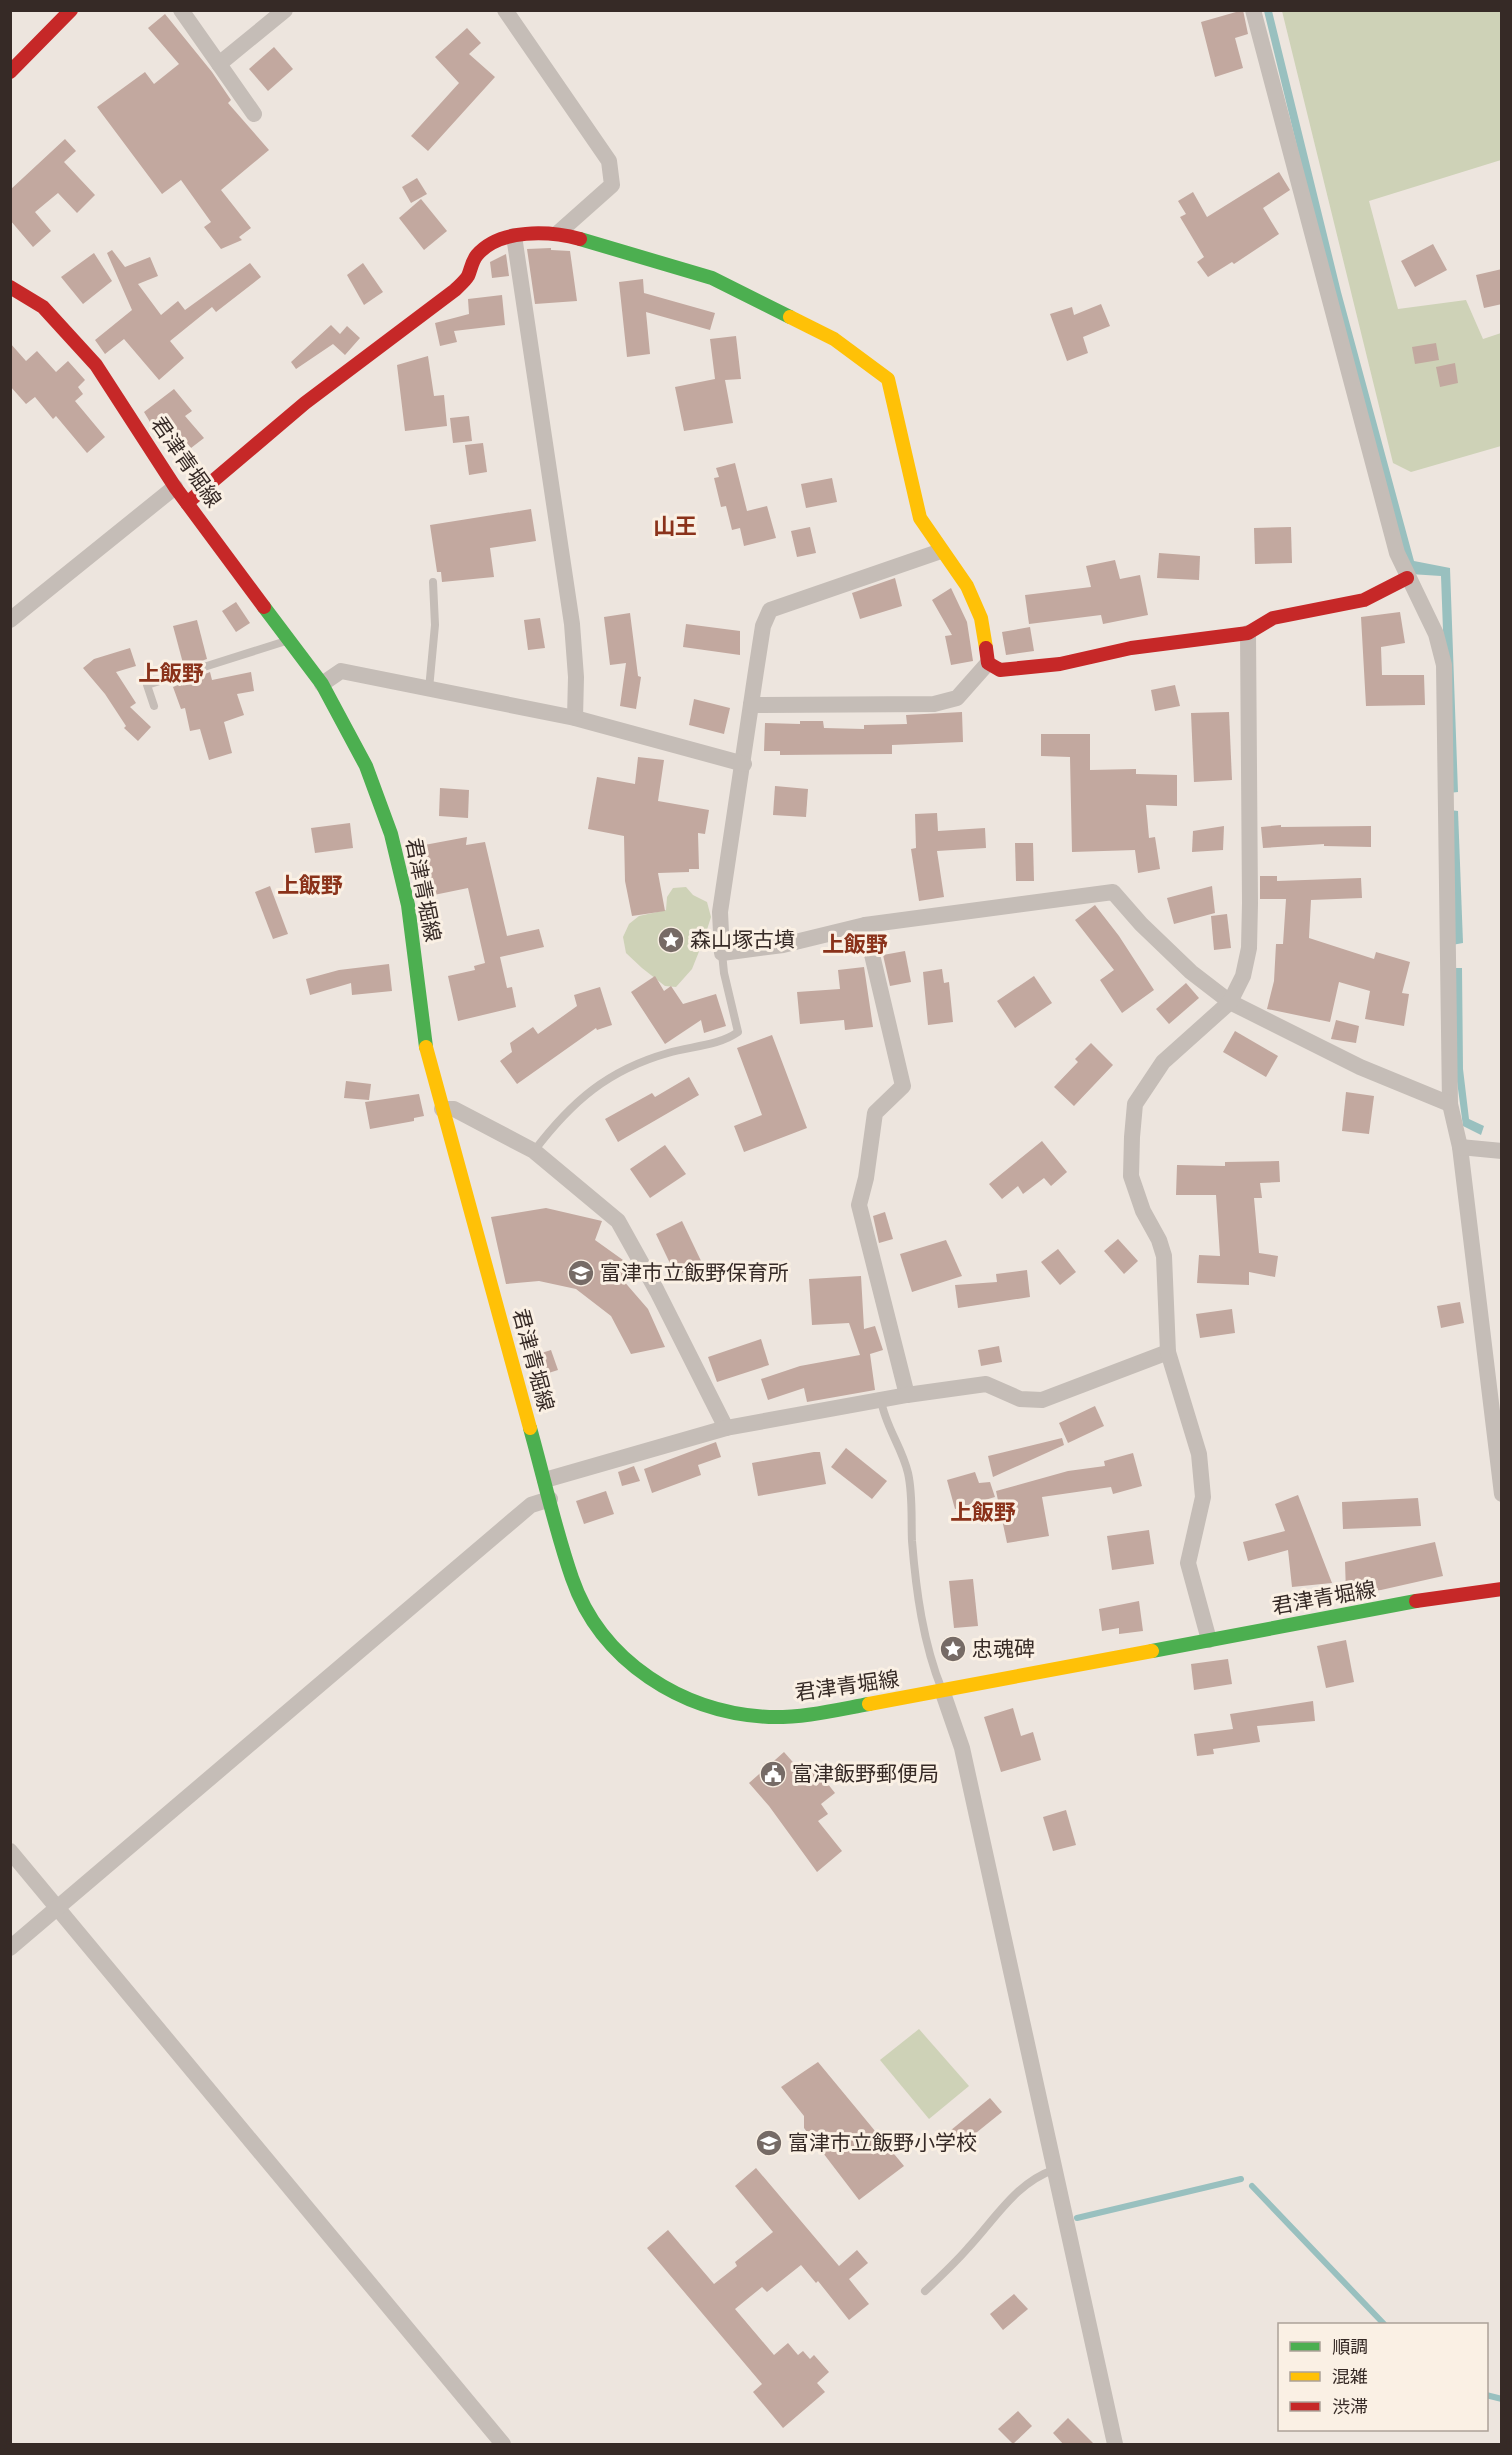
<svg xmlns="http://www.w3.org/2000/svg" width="1512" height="2455" viewBox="0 0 1512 2455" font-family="'Fira Sans','Noto Sans JP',sans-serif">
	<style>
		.green { fill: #ced2b7 }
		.water { fill: #99c0bf }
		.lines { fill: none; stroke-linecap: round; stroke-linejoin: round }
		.stream { stroke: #99c0bf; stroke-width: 6 }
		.building { fill: #c2a89f }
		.lane { stroke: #c5bdb7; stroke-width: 8 }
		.street { stroke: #c5bdb7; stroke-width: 16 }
		.fast { stroke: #4caf50; stroke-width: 14 }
		.slow { stroke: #ffc107; stroke-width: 14 }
		.jam { stroke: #c62828; stroke-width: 14 }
		.labels { text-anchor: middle; stroke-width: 6; stroke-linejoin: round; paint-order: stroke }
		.street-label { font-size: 21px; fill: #362a26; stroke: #faf0e4 }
		.poi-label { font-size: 21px; fill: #362a26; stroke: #faf0e4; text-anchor: start }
		.neighbourhood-label { font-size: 22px; font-weight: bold; fill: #8a321a; stroke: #faf0e4 }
	</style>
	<rect width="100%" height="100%" fill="#ede5de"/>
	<g class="green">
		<path d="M1282 11H1501V160L1369 201 1398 309 1466 300 1483 339 1501 333V446L1411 472 1393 463Z"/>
		<path d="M686 887 693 895 707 902 711 917 704 939 692 969 676 987 665 986 642 968 626 953 623 937 629 924 639 916 666 910 667 897 673 888Z"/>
		<path d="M919 2029 969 2086 929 2119 880 2060Z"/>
	</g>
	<g class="water">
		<path d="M1264 11H1272L1341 292 1414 561 1450 568 1458 792 1449 793 1441 576 1410 574 1333 295Z"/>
		<path d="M1450 810 1458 811 1463 943 1452 945Z"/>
		<path d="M1454 968H1462L1463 1069 1469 1119 1484 1126 1481 1135 1463 1126 1456 1074Z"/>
	</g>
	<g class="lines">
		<g class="stream">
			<path d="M1252 2186 1384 2324"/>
			<path d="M1077 2218 1241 2179"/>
			<path d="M1486 2395 1502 2399"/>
		</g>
	</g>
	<g class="building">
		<path d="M1243 10 1248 34 1235 38 1243 68 1215 77 1201 22Z"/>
		<path d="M165 14 212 72 231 100 228 103 269 150 221 190 251 228 239 237 242 240 221 249 204 227 211 222 181 180 162 194 97 107 145 72 154 84 179 64 148 28Z"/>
		<path d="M467 28 481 43 469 54 495 77 428 151 411 136 459 83 435 57Z"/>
		<path d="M274 47 293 69 268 91 249 69Z"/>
		<path d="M65 139 76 151 64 162 95 195 77 213 58 193 35 212 51 231 33 247 10 220V190Z"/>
		<path d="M1279 172 1290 190 1263 208 1279 234 1234 264 1232 262 1208 277 1197 262 1204 257 1180 217 1186 214 1178 201 1193 192 1207 217Z"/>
		<path d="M417 178 427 194 411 203 402 187Z"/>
		<path d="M421 199 447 231 424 250 399 218Z"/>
		<path d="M1433 244 1447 270 1415 287 1401 261Z"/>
		<path d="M551 248V250L570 251 577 301 535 304 527 249Z"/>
		<path d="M112 250 125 267 150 257 158 276 138 284 161 315 178 301 185 310 250 263 261 277 216 312 212 307 170 341 184 358 159 380 124 339 105 354 95 340 132 310 107 253Z"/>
		<path d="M94 253 112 281 83 304 61 277Z"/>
		<path d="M506 254 509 276 492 278 490 262Z"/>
		<path d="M363 263 383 292 364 305 347 275Z"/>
		<path d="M1502 269V304L1484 308 1476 275Z"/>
		<path d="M643 279 644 293 715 313 710 330 646 312 650 354 627 357 619 282Z"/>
		<path d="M502 295 505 325 454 331 457 342 440 346 435 323 469 314 468 299Z"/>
		<path d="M1101 304 1110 326 1083 337 1088 353 1067 361 1050 314 1072 307 1074 315Z"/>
		<path d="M331 325 340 334 347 326 360 338 345 355 333 344 296 369 291 362Z"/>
		<path d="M736 336 741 379 725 380 733 423 684 431 675 387 715 379 710 339Z"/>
		<path d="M10 343 26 361 37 351 56 372 68 361 85 380 78 387 83 394 75 401 105 437 87 453 56 416 53 419 35 397 26 404 10 386Z"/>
		<path d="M1436 343 1439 360 1415 364 1412 347Z"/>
		<path d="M428 356 434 396 444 395 447 426 405 431 397 365Z"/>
		<path d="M1455 363 1458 383 1440 387 1436 367Z"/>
		<path d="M174 389 192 411 185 416 204 438 191 448 166 417 153 427 144 412Z"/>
		<path d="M469 416 472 441 453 443 450 418Z"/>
		<path d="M483 443 487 472 469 475 465 445Z"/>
		<path d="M735 463 747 511 767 506 776 538 744 546 740 528 732 530 726 506 721 507 714 478 719 477 716 468Z"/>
		<path d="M832 478 837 502 806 508 801 484Z"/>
		<path d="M531 509 536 541 490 548 494 577 442 582 441 572H437L430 525Z"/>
		<path d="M810 527 816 553 797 557 791 531Z"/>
		<path d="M1291 527 1292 563 1255 564 1254 528Z"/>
		<path d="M1159 553 1200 556 1199 580 1157 578Z"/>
		<path d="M1115 560 1120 579 1140 575 1148 615 1103 624 1101 615 1029 624 1025 595 1091 587 1086 566Z"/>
		<path d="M895 578 902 606 860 619 852 593Z"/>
		<path d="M951 588 967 622 973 661 951 665 945 636 952 635 932 600Z"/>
		<path d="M236 602 250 623 236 632 222 611Z"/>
		<path d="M1400 612 1405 643 1381 647 1382 675H1424L1425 705 1366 706 1361 617Z"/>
		<path d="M630 613 638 676 641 677 636 709 620 706 626 663 610 665 604 617Z"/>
		<path d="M540 618 545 648 528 650 524 620Z"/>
		<path d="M197 620 207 659 184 667 173 626Z"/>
		<path d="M686 624 740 631V655L683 647Z"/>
		<path d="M1030 627 1034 651 1006 655 1002 632Z"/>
		<path d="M130 648 136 666 116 672 136 703 130 707 151 727 138 741 124 728 126 726 105 694 83 668 94 659Z"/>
		<path d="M210 672 212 680 251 672 254 691 237 694 244 715 224 722 232 753 209 760 200 729 190 731 185 708 181 709 173 687Z"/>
		<path d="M1175 685 1180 706 1155 711 1151 690Z"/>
		<path d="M694 699 730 708 724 734 689 725Z"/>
		<path d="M962 712 963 742 892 745V754L780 755V751H764L765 723 800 724V721H823L824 728 864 729V725L907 724 906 715Z"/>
		<path d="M1229 712 1232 780 1194 782 1191 713Z"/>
		<path d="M1041 734H1090V770L1136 769V774L1177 775V806L1146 805 1149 838 1155 837 1160 869 1138 873 1135 850 1072 852 1070 757 1041 756Z"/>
		<path d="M638 757 664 760 658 801 709 810 705 834 698 833 699 869H689V872L658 873 665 911 632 916 625 881 624 836 588 829 597 777 635 784Z"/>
		<path d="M775 786 808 789 806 817 773 815Z"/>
		<path d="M440 788 469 790 468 818 439 816Z"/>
		<path d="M937 813 938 831 985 828 986 848 937 851 944 897 919 901 911 849 916 848 915 814Z"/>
		<path d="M350 823 353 848 315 853 311 828Z"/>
		<path d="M1281 825V827L1371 826V847L1324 846V844L1263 848 1261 827Z"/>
		<path d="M1224 826 1223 850 1192 852 1193 831Z"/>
		<path d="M467 837 466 845 485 842 507 936 539 929 544 947 500 957 507 988 512 987 516 1007 458 1021 448 976 475 970 474 966 485 963 468 888 429 896 419 846Z"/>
		<path d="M1015 843H1033L1034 881H1016Z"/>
		<path d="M1260 876H1277V881L1361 878 1362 898 1311 900 1309 938 1374 959 1376 952 1410 962 1402 993 1409 994 1404 1026 1365 1019 1370 991 1339 982 1330 1022 1267 1009 1274 981 1276 944H1283L1286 899H1260Z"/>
		<path d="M270 886 288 934 273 939 255 892Z"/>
		<path d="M1212 886 1215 913 1174 924 1167 898Z"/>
		<path d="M1095 905 1119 936 1154 990 1122 1013 1100 980 1114 970 1075 920Z"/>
		<path d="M1227 914 1231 948 1214 950 1211 916Z"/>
		<path d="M905 951 911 982 890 986 883 955Z"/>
		<path d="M389 964 392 991 352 995 351 983 310 995 306 979 339 970Z"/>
		<path d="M864 967 873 1027 845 1030 844 1020 800 1024 797 992 840 989 838 970Z"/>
		<path d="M942 969 944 983 949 982 953 1022 928 1025 923 972Z"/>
		<path d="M655 976 664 991 671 986 683 1004 716 994 726 1026 704 1033 701 1020 665 1044 631 992Z"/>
		<path d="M1034 976 1052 1003 1015 1028 997 1001Z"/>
		<path d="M1186 983 1199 998 1169 1024 1156 1009Z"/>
		<path d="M600 987 612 1025 597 1030 596 1028 517 1084 500 1061 512 1052 510 1043 533 1027 538 1034 577 1006 574 995Z"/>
		<path d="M1336 1020 1359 1026 1356 1043 1331 1039Z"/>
		<path d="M1235 1031 1278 1056 1266 1077 1223 1052Z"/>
		<path d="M772 1035 807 1128 744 1152 734 1126 762 1115 737 1048Z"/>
		<path d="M1091 1043 1113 1065 1074 1106 1054 1087 1078 1062 1075 1059Z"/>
		<path d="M689 1077 699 1095 618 1142 605 1119 652 1093 655 1097Z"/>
		<path d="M346 1081 371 1084 369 1100 344 1098Z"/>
		<path d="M1346 1092 1374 1096 1369 1134 1342 1131Z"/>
		<path d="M419 1094 424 1116 414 1118V1121L370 1129 365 1102Z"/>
		<path d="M1042 1141 1067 1172 1051 1186 1044 1178 1023 1194 1018 1186 1002 1199 989 1184Z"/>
		<path d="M665 1145 686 1174 650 1198 630 1169Z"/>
		<path d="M1279 1161 1280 1182 1260 1183 1262 1198H1254L1259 1253 1278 1256 1275 1277 1249 1272V1285L1197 1283 1199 1255 1220 1256 1216 1195H1176L1177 1165 1225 1166V1162Z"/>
		<path d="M546 1208 602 1221 595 1240 630 1265 622 1279 648 1309 665 1347 631 1354 611 1316 576 1289 539 1281 506 1284 491 1217Z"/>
		<path d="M885 1212 893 1239 879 1243 873 1216Z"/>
		<path d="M682 1221 702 1263 676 1276 656 1234Z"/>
		<path d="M1118 1239 1138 1261 1124 1274 1104 1251Z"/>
		<path d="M946 1240 962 1276 912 1292 900 1254Z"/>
		<path d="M1058 1249 1076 1272 1060 1285 1041 1262Z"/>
		<path d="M1027 1270 1030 1297 958 1308 955 1285 997 1282 996 1274Z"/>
		<path d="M861 1276 864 1329 875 1326 883 1350 870 1354 875 1390 807 1402 804 1388 768 1400 761 1379 800 1366 860 1355 849 1323 812 1325 809 1279Z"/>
		<path d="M1460 1302 1464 1323 1441 1328 1437 1306Z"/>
		<path d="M1232 1309 1235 1333 1200 1338 1196 1314Z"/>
		<path d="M761 1339 769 1365 717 1382 708 1357Z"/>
		<path d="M999 1346 1002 1362 981 1366 978 1350Z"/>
		<path d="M551 1350 558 1370 539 1376 532 1356Z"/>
		<path d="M1095 1406 1104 1426 1068 1443 1059 1423Z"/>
		<path d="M1062 1438 1064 1445 993 1477 988 1456Z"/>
		<path d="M716 1442 721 1457 698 1465 701 1475 652 1493 644 1469Z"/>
		<path d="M846 1448 887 1481 872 1499 831 1467Z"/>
		<path d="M814 1452H820L826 1484 758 1496 752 1463Z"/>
		<path d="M1133 1453 1142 1486 1113 1494 1111 1487 1042 1497 1049 1536 1007 1543 996 1491 1068 1471 1105 1466 1104 1461Z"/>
		<path d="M634 1466 640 1481 622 1486 618 1472Z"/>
		<path d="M975 1472 979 1483 990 1482 995 1497 955 1509 947 1480Z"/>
		<path d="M606 1491 614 1514 584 1524 576 1501Z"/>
		<path d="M1298 1495 1332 1583 1292 1587 1288 1550 1248 1561 1243 1542 1285 1531 1275 1504Z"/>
		<path d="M1418 1498 1421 1526 1343 1529 1342 1502Z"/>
		<path d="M1149 1530 1154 1564 1112 1570 1107 1536Z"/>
		<path d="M1435 1542 1443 1576 1381 1590 1346 1594 1345 1562Z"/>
		<path d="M973 1579 978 1626 954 1628 949 1581Z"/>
		<path d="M1139 1601 1143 1631 1119 1634V1628L1102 1631 1099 1609Z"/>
		<path d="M1346 1640 1354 1682 1326 1688 1317 1646Z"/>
		<path d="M1228 1659 1232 1684 1194 1690 1191 1664Z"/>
		<path d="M1313 1701 1315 1721 1257 1726 1260 1742 1213 1749 1214 1754 1197 1756 1194 1734 1233 1729 1230 1714Z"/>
		<path d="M1013 1708 1021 1736 1033 1732 1041 1760 1001 1772 984 1717Z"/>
		<path d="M784 1752 806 1777 816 1769 835 1793 821 1804 828 1814 818 1821 842 1851 817 1872 769 1806 749 1783Z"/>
		<path d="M1066 1810 1076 1845 1053 1851 1043 1817Z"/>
		<path d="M818 2062 904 2166 859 2200 804 2128V2116L781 2087Z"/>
		<path d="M990 2098 1002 2112 956 2149 945 2135Z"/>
		<path d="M756 2168 839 2266 857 2250 868 2263 849 2279 869 2304 849 2320 818 2281 816 2283 801 2265 767 2292 762 2287 735 2309 774 2355 788 2343 798 2355 803 2351 810 2359 814 2355 829 2372 817 2383 825 2392 783 2428 753 2392 762 2384 647 2248 668 2230 714 2284 737 2266 735 2262 773 2232 735 2186Z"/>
		<path d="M1014 2294 1028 2309 1003 2330 990 2314Z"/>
		<path d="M1018 2411 1032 2426 1013 2444 998 2429Z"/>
		<path d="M1068 2418 1095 2445H1064L1053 2433Z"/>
	</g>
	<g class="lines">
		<g class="lane">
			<path d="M429 689 435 625 433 582"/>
			<path d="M154 706 147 685 286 641"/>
			<path d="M534 1151C572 1101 608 1070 668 1053 692 1046 718 1046 738 1032L724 973 722 953"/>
			<path d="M881 1400C885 1426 902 1447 908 1473 913 1495 911 1519 912 1541 916 1591 923 1643 942 1690"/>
			<path d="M925 2291C940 2277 955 2263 968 2248 995 2219 1016 2183 1053 2170"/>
		</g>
		<g class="street">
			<path d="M181 10 219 64 285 10"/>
			<path d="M505 10 609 161 612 185 558 233"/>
			<path d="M1253 10 1397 553 1436 634 1444 665 1450 1104 1460 1147 1502 1494"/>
			<path d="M219 64 254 114"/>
			<path d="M514 236 572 624 576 677 575 718"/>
			<path d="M941 551 770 610 763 626 756 671 720 912 722 953 783 945 865 925 1113 892 1141 924 1191 972 1230 1002 1360 1067 1450 1104"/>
			<path d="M10 620 175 487"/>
			<path d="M322 684 341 671 575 718 744 764"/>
			<path d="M751 705 934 704 957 698 988 663"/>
			<path d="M865 925 903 1086 875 1113 866 1178 859 1205 907 1395"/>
			<path d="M442 1109H454L534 1151 618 1221 657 1291 726 1428"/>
			<path d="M1460 1147 1502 1151"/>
			<path d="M545 1480 726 1428 907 1395 986 1384 1020 1399 1042 1400 1168 1352"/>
			<path d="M1209 1640 1188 1563 1203 1497 1199 1454 1168 1352 1164 1256 1159 1240 1143 1211 1131 1176 1132 1137 1135 1104 1163 1062 1230 1002 1243 976 1249 948 1250 903 1248 633"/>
			<path d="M943 1693 962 1748 1115 2444"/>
			<path d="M10 1851 503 2444"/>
			<path d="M10 1948 531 1505 550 1499"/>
		</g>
		<g class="fast">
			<path d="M580 239 712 278 790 317"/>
			<path d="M264 607 322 684 366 766 391 834 408 905 426 1047"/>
			<path d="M530 1428C544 1478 555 1529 572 1578 601 1662 683 1713 769 1717 803 1718 836 1710 869 1704"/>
			<path d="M1152 1651 1416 1601"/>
		</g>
		<g class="slow">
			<path d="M790 317 834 339 888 379 920 518 967 586 981 618 986 648"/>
			<path d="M426 1047 530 1428"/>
			<path d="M869 1704 1152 1651"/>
		</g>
		<g class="jam">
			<path d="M10 72 71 10"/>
			<path d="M10 287 43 307 96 365 175 487 264 607"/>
			<path d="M187 503 305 403 455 290C459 286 465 281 468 276 471 269 472 261 477 255 500 228 550 231 580 239"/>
			<path d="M986 648 988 663 1000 670 1060 664 1131 648 1248 633 1273 618 1364 600 1407 578"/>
			<path d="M1416 1601 1502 1589"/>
		</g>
	</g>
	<defs>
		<g id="sight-disc" transform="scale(1.35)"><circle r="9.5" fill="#766b66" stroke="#faf0e4"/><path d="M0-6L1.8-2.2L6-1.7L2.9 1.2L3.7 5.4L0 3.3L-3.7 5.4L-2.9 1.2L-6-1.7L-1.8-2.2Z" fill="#fff"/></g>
		<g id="school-disc" transform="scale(1.35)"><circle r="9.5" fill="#766b66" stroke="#faf0e4"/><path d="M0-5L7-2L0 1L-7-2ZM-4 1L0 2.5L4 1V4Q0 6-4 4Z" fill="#fff"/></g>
		<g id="civic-disc" transform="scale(1.35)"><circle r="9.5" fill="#766b66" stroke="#faf0e4"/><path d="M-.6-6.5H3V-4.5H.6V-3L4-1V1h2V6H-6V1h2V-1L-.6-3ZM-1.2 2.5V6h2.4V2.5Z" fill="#fff"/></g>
	</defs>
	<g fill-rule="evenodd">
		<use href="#sight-disc" x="671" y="940"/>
		<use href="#school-disc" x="581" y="1273"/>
		<use href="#sight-disc" x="953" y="1649"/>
		<use href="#civic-disc" x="773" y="1774"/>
		<use href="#school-disc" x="769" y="2143"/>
	</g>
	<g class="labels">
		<g class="street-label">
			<text transform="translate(186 462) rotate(55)" y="7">君津青堀線</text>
			<text transform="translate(423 890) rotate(79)" y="7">君津青堀線</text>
			<text transform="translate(533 1360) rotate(75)" y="7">君津青堀線</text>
			<text transform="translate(1324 1598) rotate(-10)" y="7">君津青堀線</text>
			<text transform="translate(847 1686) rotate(-8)" y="7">君津青堀線</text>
		</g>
		<g class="poi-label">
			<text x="690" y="947">森山塚古墳</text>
			<text x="600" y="1280">富津市立飯野保育所</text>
			<text x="972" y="1656">忠魂碑</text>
			<text x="792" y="1781">富津飯野郵便局</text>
			<text x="788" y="2150">富津市立飯野小学校</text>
		</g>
		<g class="neighbourhood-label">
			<text x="675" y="534">山王</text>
			<text x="171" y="681">上飯野</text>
			<text x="310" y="893">上飯野</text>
			<text x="855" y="952">上飯野</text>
			<text x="983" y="1520">上飯野</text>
		</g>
	</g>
	<rect width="1512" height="2455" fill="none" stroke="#362a26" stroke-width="24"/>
	<rect x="1278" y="2323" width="210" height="108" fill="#faf0e4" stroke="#aca198" stroke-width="1.5"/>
	<rect x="1290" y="2342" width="30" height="9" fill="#4caf50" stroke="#aca198" stroke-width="1.5"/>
	<text x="1332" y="2353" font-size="18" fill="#362a26">順調</text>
	<rect x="1290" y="2372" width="30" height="9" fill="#ffc107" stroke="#aca198" stroke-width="1.5"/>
	<text x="1332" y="2383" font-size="18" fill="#362a26">混雑</text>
	<rect x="1290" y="2402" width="30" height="9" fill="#c62828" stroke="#aca198" stroke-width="1.5"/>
	<text x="1332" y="2413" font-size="18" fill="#362a26">渋滞</text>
</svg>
